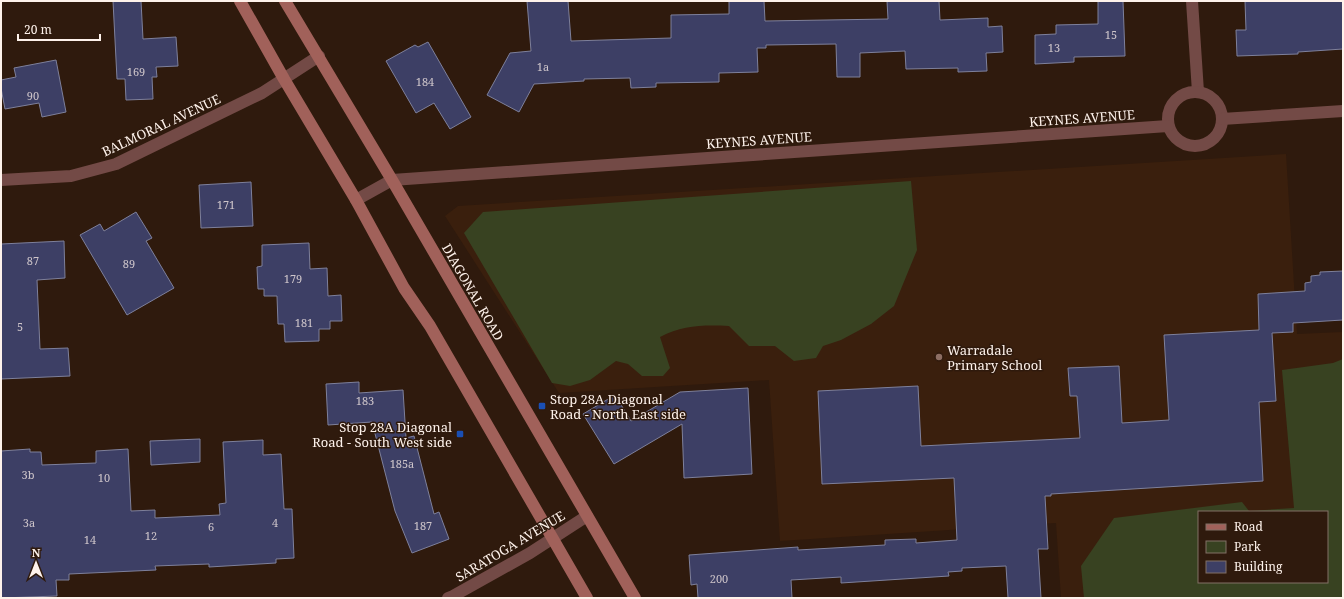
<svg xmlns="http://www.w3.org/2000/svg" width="1344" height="599" viewBox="0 0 1344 599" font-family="'Noto Serif',serif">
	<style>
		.built { fill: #3a1f0d; fill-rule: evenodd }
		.green { fill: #384221; fill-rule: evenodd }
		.building { fill: #3d3f65; stroke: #7e809b }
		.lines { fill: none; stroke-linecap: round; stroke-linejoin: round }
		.street { stroke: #734a46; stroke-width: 12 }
		.secondary { stroke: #a1615a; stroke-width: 12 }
		.education-dot { fill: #8d6e63; stroke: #2f1a0d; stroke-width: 1.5 }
		.transit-dot { fill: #1a4fb4; stroke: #2f1a0d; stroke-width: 1.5 }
		.labels { text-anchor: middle; stroke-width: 3; stroke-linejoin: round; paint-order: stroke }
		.number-label { font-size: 11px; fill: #cec5ca }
		.street-label { font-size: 13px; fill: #fef2eb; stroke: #2f1a0d }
		.poi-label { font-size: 13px; fill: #fef2eb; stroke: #2f1a0d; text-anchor: start }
	</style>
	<rect width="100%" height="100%" fill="#2f1a0d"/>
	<path class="built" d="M1286 154 1297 334 1343 332V598H1061L1056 523 780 541 769 380 559 393 445 216 458 206ZM1199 512H1327V582H1199Z"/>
	<g class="green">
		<path d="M911 181 917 250 894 306 871 324 841 340 823 346 816 358 794 361 775 346H749L729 326C703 325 683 325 660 337L670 368 663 376H642L628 364 616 361 590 380 570 386 552 383 464 233 483 212Z"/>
		<path d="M1343 359V598H1084L1081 566 1114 518 1242 502 1249 511 1294 508 1282 370 1333 363ZM1199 512H1327V582H1199Z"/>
	</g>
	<g class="building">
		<path d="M113 1H141L143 39 176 37 178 66 156 67 157 77H152L153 99 126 100 125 79H117Z"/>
		<path d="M527 1H568L571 41 671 38V15L729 14V1H764L765 21 888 19 887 1H939L940 20 988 18V27L1002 26 1003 52 986 53 987 71 958 72V68L906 69 905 51 860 53V77H837L836 44 766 45V48H757L758 72 719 73V82L656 83V87L631 88 630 78 584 79V81L534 84 519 112 487 95 510 53 531 51Z"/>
		<path d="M1098 1H1123L1125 56 1074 57V62L1035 64V35L1056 34V25L1098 24Z"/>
		<path d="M1245 1H1343V49L1298 52V54L1237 56 1236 30H1246Z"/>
		<path d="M428 42 471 117 450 129 434 103 416 113 386 61 415 45 418 47Z"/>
		<path d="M56 60 66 112 42 117 39 103 5 109 1 88V80L16 77 14 68Z"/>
		<path d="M251 182 253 226 201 228 199 185Z"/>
		<path d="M136 212 152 238 146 241 174 288 127 315 80 235 100 224 104 231Z"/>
		<path d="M64 241 65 278 37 280 40 349 68 348 70 376 1 379V244Z"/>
		<path d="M309 243 310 269 327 268 328 296 341 295 342 321H330V329H319V341L285 342 284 324H278L277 296H264V289H258L257 267 262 266V245Z"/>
		<path d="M1343 271V320L1293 323V332L1272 333 1276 401 1259 402 1263 481 1051 494V496H1045L1048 549H1038L1041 598H1008L1006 566 962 568V571L948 572 949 576 841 583V577L791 580 792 598H698L697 584 691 585 689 555 798 547V550L885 545V540L916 539V543L957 540 954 478 822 484 818 391 918 386 921 446 1080 438 1077 396H1070L1068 368 1119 366 1122 423 1169 420 1164 335 1259 330 1258 294 1305 291V283L1311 282V276L1320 275V272Z"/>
		<path d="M359 382V393L403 390 406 438 414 436 434 514 439 512 449 539 412 553 395 511 372 422 328 425 326 384Z"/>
		<path d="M748 388 752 474 684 478 682 424 614 464 583 414 615 395 631 421 680 392Z"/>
		<path d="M200 439V462L151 465 150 441Z"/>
		<path d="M263 440V455L281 454 284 509H292L294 558 276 559V563L209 567V564L155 566 156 570 69 574V580H56L57 596 1 598V451L30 449V452H41L42 465 96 463V451L128 449 131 511 155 510V518L220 515 219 504 226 503 223 442Z"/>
	</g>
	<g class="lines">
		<g class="street">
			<path d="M1192 1 1198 92"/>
			<circle cx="1195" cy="119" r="27"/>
			<path d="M1222 119 1343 111"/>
			<path d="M1 180 71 176 116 164 262 93 319 56"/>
			<path d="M356 200 392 180 1168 126"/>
			<path d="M448 598 453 596 530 553 587 516"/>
		</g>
		<g class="secondary">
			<path d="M240 1 284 79 356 200 404 288 430 326 587 598"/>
			<path d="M285 1 392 180 635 598"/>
		</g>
	</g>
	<circle class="education-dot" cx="939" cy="357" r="4"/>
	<g class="transit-dot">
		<rect x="538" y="402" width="8" height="8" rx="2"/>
		<rect x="456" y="430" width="8" height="8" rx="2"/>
	</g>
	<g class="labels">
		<g class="number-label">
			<text x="1111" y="39">15</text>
			<text x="1054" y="52">13</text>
			<text x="543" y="71">1a</text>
			<text x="136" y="76">169</text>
			<text x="425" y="86">184</text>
			<text x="33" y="100">90</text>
			<text x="226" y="209">171</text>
			<text x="33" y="265">87</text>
			<text x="129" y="268">89</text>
			<text x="293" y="283">179</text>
			<text x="304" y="327">181</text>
			<text x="20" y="331">5</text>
			<text x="365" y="405">183</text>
			<text x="402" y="468">185a</text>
			<text x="28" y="479">3b</text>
			<text x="104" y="482">10</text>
			<text x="29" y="527">3a</text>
			<text x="275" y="527">4</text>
			<text x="423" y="530">187</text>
			<text x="211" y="531">6</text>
			<text x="151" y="540">12</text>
			<text x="90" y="544">14</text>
			<text x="719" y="583">200</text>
		</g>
		<g class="street-label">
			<text transform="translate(1082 118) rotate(-4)" y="5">KEYNES AVENUE</text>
			<text transform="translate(161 125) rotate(-25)" y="5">BALMORAL AVENUE</text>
			<text transform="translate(759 140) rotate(-4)" y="5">KEYNES AVENUE</text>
			<text transform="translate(473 292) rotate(60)" y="5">DIAGONAL ROAD</text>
			<text transform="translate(510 546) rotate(-31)" y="5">SARATOGA AVENUE</text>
		</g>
		<g class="poi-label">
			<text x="947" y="355">Warradale<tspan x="947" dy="15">Primary School</tspan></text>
			<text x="550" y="404">Stop 28A Diagonal<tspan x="550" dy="15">Road - North East side</tspan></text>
			<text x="452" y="432" text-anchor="end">Stop 28A Diagonal<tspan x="452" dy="15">Road - South West side</tspan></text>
		</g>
	</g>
	<rect width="1344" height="599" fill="none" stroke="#fef2eb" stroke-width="4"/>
	<rect x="1198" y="511" width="130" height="72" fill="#2f1a0d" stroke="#827066"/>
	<rect x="1206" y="524" width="20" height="6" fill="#a1615a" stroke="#827066"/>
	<text x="1234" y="531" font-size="12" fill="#fef2eb">Road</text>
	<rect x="1206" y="541" width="20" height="12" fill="#384221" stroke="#827066"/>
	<text x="1234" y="551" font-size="12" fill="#fef2eb">Park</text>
	<rect x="1206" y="561" width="20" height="12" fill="#3d3f65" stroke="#827066"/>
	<text x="1234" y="571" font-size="12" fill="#fef2eb">Building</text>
	<g transform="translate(36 563)" stroke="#2f1a0d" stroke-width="3" paint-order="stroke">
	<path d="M0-3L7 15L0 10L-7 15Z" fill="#fef2eb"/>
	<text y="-6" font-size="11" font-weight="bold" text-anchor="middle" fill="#fef2eb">N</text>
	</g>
	<path d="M18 34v6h82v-6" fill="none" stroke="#fef2eb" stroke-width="2"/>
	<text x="24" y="34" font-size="12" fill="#fef2eb" stroke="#2f1a0d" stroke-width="3" paint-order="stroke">20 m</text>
</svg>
